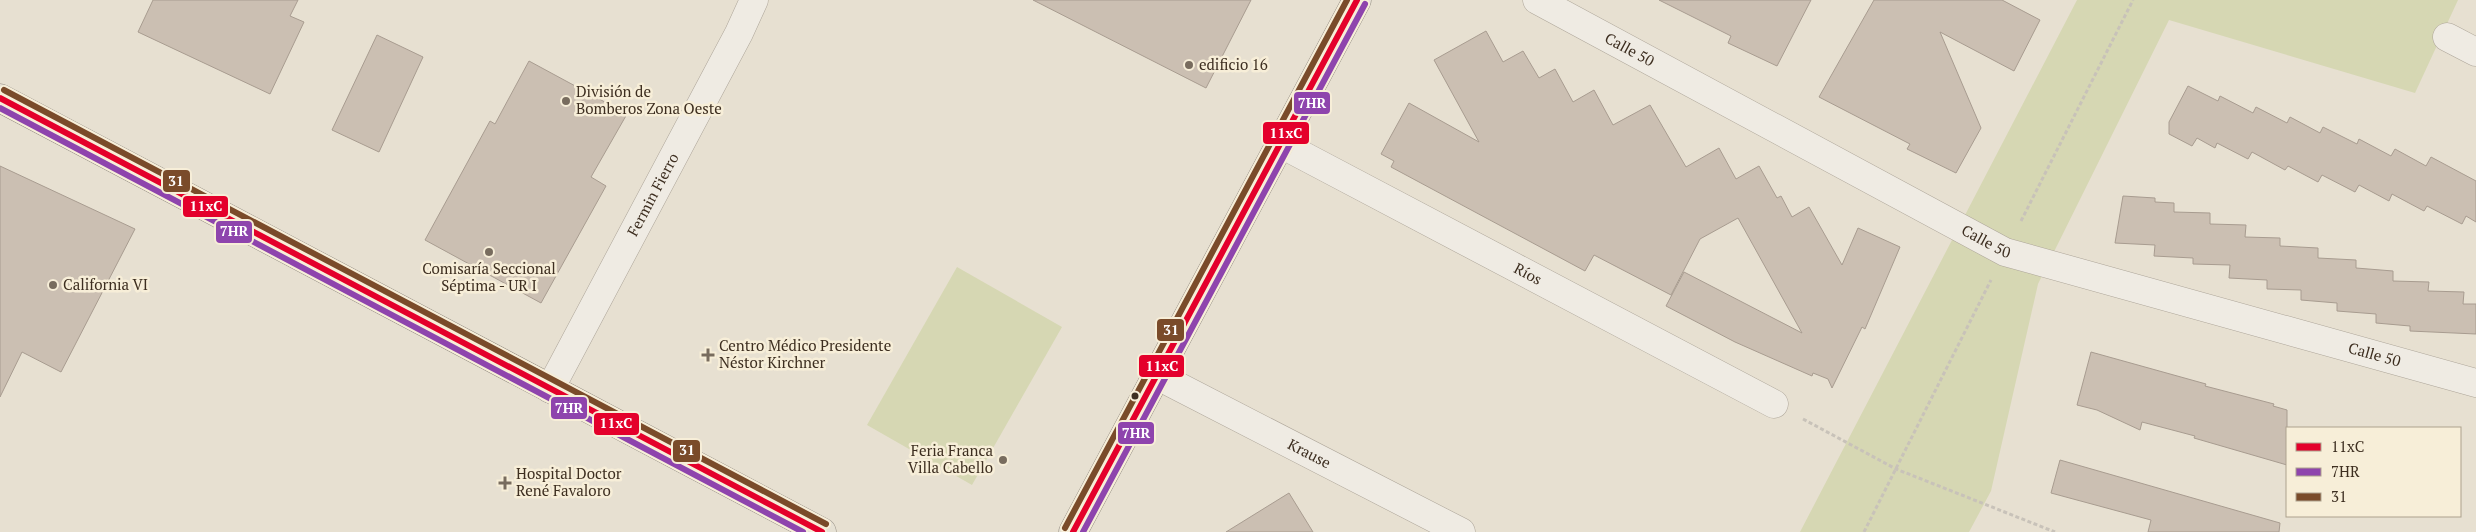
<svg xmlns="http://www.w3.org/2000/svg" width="2476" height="532" viewBox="0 0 2476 532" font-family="'PT Serif',serif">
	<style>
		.green { fill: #d6d7b3 }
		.building { fill: #cbbfb2; stroke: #a89c90 }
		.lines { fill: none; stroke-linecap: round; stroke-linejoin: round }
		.minor-casing { stroke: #ada599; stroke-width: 29 }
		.primary-casing { stroke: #928b80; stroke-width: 29 }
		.path { stroke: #c8c2b9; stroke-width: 3; stroke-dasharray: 4 2.5; stroke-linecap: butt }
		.minor { stroke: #efebe3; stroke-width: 28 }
		.primary { stroke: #e6e1d4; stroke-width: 28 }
		.bus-1-casing { stroke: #f7eed8; stroke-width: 10 }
		.bus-2-casing { stroke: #f7eed8; stroke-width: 10 }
		.bus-3-casing { stroke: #f7eed8; stroke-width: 10 }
		.bus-1 { stroke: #e4002b; stroke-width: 6 }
		.bus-2 { stroke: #8e44ad; stroke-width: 6 }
		.bus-3 { stroke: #7a4b2a; stroke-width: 6 }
		.poi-dot { fill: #786c5e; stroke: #f7eed8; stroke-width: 2 }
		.bus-dot { fill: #3d2e20; stroke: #f7eed8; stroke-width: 2 }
		.labels { text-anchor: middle; stroke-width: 5; stroke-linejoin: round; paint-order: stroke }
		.street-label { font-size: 15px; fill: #3d2e20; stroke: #f7eed8 }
		.poi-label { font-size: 15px; fill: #3d2e20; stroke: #f7eed8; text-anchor: start }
		.line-badge { stroke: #f7eed8; stroke-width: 2 }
		.badge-label { font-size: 14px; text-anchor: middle; font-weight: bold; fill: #fff }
	</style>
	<rect width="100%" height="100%" fill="#e7e0d1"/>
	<g class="green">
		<path d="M2077 0H2458L2415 93 2169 20 2038 284 1991 491 1969 532H1800Z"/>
		<path d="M957 267 1062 327 972 485 867 425Z"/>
	</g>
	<g class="building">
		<path d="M153 0H298L290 16 304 22 270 94 138 32Z"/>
		<path d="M1033 0H1251L1206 88Z"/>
		<path d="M1659 0H1811L1777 66 1728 43 1731 36Z"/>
		<path d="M1874 0H2002L2040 20 2014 71 1940 32 1981 128 1956 173 1907 149 1910 144 1819 97Z"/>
		<path d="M1486 31 1503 62 1523 51 1539 78 1555 69 1573 102 1594 90 1613 125 1650 105 1686 167 1719 148 1736 179 1759 166 1777 198 1781 196 1792 217 1809 207 1842 265 1858 228 1900 247 1865 329 1862 327 1832 388 1828 379 1813 373 1812 376 1735 342 1666 306 1684 272 1802 333 1738 218 1700 239 1671 295 1594 255 1585 271 1391 167 1394 161 1381 154 1409 103 1479 142 1434 60Z"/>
		<path d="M377 35 423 57 379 152 332 130Z"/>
		<path d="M529 61 627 114 591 177 606 186 541 303 425 240 490 121 495 124Z"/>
		<path d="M2188 86 2218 101 2220 96 2253 113 2256 107 2287 123 2290 117 2320 133 2323 127 2357 144 2359 139 2391 156 2395 149 2426 166 2431 157 2476 181V222L2466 216 2462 224 2427 206 2424 211 2392 194 2389 201 2359 185 2355 192 2322 175 2318 182 2288 166 2285 170 2252 152 2248 159 2217 143 2215 148 2197 138 2192 146 2169 134V122Z"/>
		<path d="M0 166 135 229 61 372 22 352 0 397Z"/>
		<path d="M2123 196 2155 198V202L2174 203V212L2210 213V224L2246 225 2245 237 2280 238V246L2318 248V258L2356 260V268L2393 271V281L2429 282 2428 291 2464 292 2463 304H2476V334L2410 331V326L2376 323V314L2337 311V303L2301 300V290L2267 289V280L2229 278 2230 265 2193 264V258L2154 256 2155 245 2115 243Z"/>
		<path d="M2091 352 2206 384 2205 386 2274 404 2273 406 2287 410V465L2194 438 2195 436 2142 422 2140 430 2097 410 2077 405Z"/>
		<path d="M2060 460 2280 523 2279 532H2148L2151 520 2051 493Z"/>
		<path d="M1289 493 1313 532H1226Z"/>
	</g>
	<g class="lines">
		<g class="minor-casing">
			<g id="minor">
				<path id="s1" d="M1537 0 2005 252 2476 383"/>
				<path d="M2447 37 2476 52"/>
				<path id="s2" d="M1281 144 1774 404"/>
				<path id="s3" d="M1158 376 1461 532"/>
				<path id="s4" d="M550 389 739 33 754 0"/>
			</g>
		</g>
		<g class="primary-casing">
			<g id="primary">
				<path d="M0 98 822 532"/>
				<path d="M1073 532 1357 0"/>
			</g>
		</g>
		<g class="path">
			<path d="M2021 221 2133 0"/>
			<path d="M1803 419 1896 469 2055 532"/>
			<path d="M1864 532 1991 280"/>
		</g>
		<use href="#minor" class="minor"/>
		<use href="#primary" class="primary"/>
		<g class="bus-1-casing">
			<g id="bus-1">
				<path d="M0 98 822 532"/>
				<path d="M1073 532 1357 0"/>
			</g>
		</g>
		<g class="bus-2-casing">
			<g id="bus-2">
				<path d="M0 108 803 532"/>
				<path d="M1083 532 1365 4"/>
			</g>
		</g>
		<g class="bus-3-casing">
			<g id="bus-3">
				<path d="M4 90 826 524"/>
				<path d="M1065 528 1347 0"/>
			</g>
		</g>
		<use href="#bus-1" class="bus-1"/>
		<use href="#bus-2" class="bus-2"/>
		<use href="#bus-3" class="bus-3"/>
	</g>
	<g class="poi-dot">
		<circle cx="1189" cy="65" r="5"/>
		<circle cx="566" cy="101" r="5"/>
		<circle cx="489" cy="252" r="5"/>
		<circle cx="53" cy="285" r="5"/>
		<path d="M705.5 347.5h5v5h5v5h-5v5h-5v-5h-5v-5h5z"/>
		<circle cx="1003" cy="460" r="5"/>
		<path d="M502.5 475.5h5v5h5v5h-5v5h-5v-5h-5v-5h5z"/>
	</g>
	<circle class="bus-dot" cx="1135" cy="396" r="4.5"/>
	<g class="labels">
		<g class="street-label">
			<text dy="5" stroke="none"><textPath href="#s1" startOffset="105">Calle 50</textPath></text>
			<text dy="5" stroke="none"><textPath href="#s4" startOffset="220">Fermin Fierro</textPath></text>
			<text dy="5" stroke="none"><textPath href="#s1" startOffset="510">Calle 50</textPath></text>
			<text dy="5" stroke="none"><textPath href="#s2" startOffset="279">Ríos</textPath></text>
			<text dy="5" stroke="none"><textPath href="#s1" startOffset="915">Calle 50</textPath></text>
			<text dy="5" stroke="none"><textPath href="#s3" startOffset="170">Krause</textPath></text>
		</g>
		<g class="poi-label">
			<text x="1199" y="70">edificio 16</text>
			<text x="576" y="97">División de<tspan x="576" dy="17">Bomberos Zona Oeste</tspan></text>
			<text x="489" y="274" text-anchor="middle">Comisaría Seccional<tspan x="489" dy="17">Séptima - UR I</tspan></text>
			<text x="63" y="290">California VI</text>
			<text x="719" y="351">Centro Médico Presidente<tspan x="719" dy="17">Néstor Kirchner</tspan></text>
			<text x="993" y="456" text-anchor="end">Feria Franca<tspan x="993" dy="17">Villa Cabello</tspan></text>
			<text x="516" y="479">Hospital Doctor<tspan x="516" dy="17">René Favaloro</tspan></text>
		</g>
	</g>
	<g class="line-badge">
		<rect x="1293" y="91" width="38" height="24" rx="5" fill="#8e44ad"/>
		<rect x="1262" y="121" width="48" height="24" rx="5" fill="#e4002b"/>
		<rect x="162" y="169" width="29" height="24" rx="5" fill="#7a4b2a"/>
		<rect x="182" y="195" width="47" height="23" rx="5" fill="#e4002b"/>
		<rect x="215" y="220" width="38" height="24" rx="5" fill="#8e44ad"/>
		<rect x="1156" y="318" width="29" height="24" rx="5" fill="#7a4b2a"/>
		<rect x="1138" y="354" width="47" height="24" rx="5" fill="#e4002b"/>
		<rect x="550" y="396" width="38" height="24" rx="5" fill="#8e44ad"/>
		<rect x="593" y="412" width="47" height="24" rx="5" fill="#e4002b"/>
		<rect x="1117" y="421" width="38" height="24" rx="5" fill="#8e44ad"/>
		<rect x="672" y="439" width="29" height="24" rx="5" fill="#7a4b2a"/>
	</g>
	<g class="badge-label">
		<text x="1312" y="108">7HR</text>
		<text x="1286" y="138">11xC</text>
		<text x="176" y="186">31</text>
		<text x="206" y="211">11xC</text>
		<text x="234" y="236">7HR</text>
		<text x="1171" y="335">31</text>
		<text x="1162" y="371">11xC</text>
		<text x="569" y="413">7HR</text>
		<text x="616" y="428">11xC</text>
		<text x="1136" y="438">7HR</text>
		<text x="687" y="455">31</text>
	</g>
	<rect x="2286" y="427" width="175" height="90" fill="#f7eed8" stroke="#ada18e"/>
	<rect x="2296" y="443" width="25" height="8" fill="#e4002b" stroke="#ada18e"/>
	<text x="2331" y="452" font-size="15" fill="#3d2e20">11xC</text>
	<rect x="2296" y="468" width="25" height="8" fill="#8e44ad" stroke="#ada18e"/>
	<text x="2331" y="477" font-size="15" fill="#3d2e20">7HR</text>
	<rect x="2296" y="493" width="25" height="8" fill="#7a4b2a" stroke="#ada18e"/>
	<text x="2331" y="502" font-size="15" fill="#3d2e20">31</text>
</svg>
